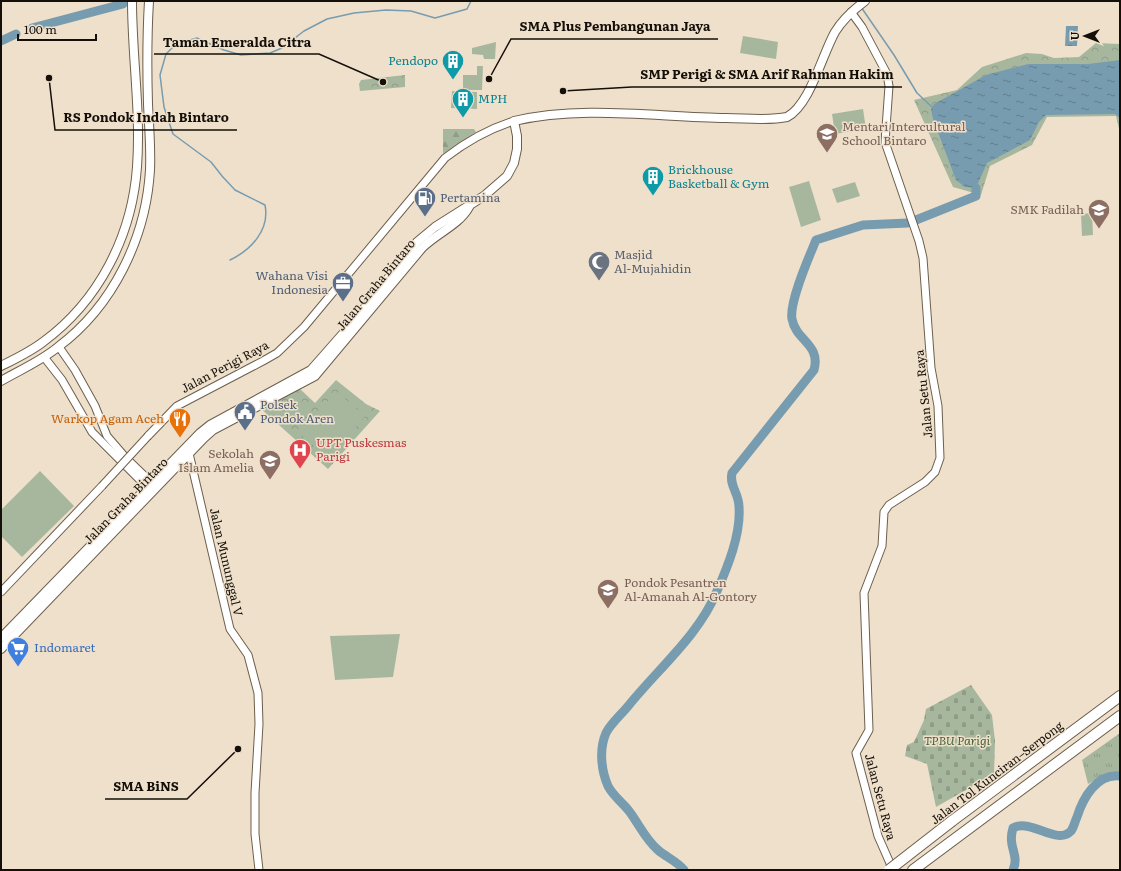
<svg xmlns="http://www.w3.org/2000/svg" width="1121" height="871" viewBox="0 0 1121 871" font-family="Literata,serif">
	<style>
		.grass { fill: url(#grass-tufts) }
		.forest { fill: url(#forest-firs) }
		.cemetery { fill: url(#cemetery-stones) }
		.park { fill: url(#park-crowns) }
		.garden { fill: #a7b79e }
		.water { fill: url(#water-ripples) }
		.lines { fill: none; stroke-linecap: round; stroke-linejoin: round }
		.stream { stroke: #789caf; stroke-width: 1.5 }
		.river { stroke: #789caf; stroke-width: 9 }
		.tertiary-casing { stroke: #6c5f4d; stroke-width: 9 }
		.secondary-casing { stroke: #6c5f4d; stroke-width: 10 }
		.primary-casing { stroke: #6c5f4d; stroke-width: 10 }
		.motorway-casing { stroke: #6c5f4d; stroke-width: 12 }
		.tertiary { stroke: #fff; stroke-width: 7 }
		.secondary { stroke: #fff; stroke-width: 8 }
		.primary { stroke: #fff; stroke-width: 8 }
		.motorway { stroke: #fff; stroke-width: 10 }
		.tertiary-bridge-casing { stroke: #6c5f4d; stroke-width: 9; stroke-linecap: butt }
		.motorway-bridge-casing { stroke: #6c5f4d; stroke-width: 12; stroke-linecap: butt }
		.tertiary-bridge { stroke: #fff; stroke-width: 7 }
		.motorway-bridge { stroke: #fff; stroke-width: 10 }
		.labels { text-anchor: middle; stroke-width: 3; stroke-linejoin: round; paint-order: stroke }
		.culture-label { font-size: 12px; fill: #0d838f; stroke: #efe0cb; text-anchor: start }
		.education-label { font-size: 12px; fill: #785e54; stroke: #efe0cb; text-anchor: start }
		.service-label { font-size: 12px; fill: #4e5e75; stroke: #efe0cb; text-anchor: start }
		.worship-label { font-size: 12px; fill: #5b616d; stroke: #efe0cb; text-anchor: start }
		.street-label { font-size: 12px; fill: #140f08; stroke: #efe0cb }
		.food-label { font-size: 12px; fill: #c56008; stroke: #efe0cb; text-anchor: end }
		.health-label { font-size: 12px; fill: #be3a42; stroke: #efe0cb; text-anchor: start }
		.shop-label { font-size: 12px; fill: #366cbe; stroke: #efe0cb; text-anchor: start }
		.park-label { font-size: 12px; font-style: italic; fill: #456233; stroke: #efe0cb }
		.leader { fill: none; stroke: #140f08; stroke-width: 1.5 }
		.callout-dot { fill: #140f08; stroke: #efe0cb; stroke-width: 1.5 }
		.callout-label { font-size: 13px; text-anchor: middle; font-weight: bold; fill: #140f08; stroke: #efe0cb; stroke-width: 3; stroke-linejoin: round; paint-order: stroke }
	</style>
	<defs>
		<pattern id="grass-tufts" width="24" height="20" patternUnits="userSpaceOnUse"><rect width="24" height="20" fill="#a7b79e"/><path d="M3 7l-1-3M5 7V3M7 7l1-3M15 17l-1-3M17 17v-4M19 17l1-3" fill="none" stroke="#8f9c87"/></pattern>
		<pattern id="forest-firs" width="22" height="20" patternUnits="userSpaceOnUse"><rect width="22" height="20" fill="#a7b79e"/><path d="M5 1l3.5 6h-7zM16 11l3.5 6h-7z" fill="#8f9c87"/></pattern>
		<pattern id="cemetery-stones" width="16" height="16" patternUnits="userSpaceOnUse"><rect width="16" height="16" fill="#a7b79e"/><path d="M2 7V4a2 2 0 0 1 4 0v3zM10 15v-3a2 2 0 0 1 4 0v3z" fill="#8f9c87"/></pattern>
		<pattern id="park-crowns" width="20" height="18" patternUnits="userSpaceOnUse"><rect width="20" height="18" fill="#a7b79e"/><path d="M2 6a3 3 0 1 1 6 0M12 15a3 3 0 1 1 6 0" fill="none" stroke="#8f9c87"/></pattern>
		<pattern id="water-ripples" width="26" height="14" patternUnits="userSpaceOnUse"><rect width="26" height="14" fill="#789caf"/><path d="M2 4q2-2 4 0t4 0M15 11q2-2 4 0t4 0" fill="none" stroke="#617e8c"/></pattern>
	</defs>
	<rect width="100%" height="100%" fill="#efe0cb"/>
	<path class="grass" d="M1120 733V772H1111L1088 784 1082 760Z"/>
	<path class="forest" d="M443 129H474L476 132 443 154Z"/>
	<path class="cemetery" d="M971 685 992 715 995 741 994 774 936 807 927 764 905 756 907 745 914 742 924 720 926 709Z"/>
	<g class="park">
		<path d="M1096 43 1120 44V133L1116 116 1047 117 1032 145 990 166 981 195 953 187 914 100 957 90 982 67 1026 53 1042 54 1054 58 1079 57Z"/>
		<path d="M405 75V87L360 91 359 84 361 80Z"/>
		<path d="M336 380 366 404 380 411 328 469 260 408 299 388 315 403Z"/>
	</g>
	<g class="garden">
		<path d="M743 36 778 42 776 59 740 53Z"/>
		<path d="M496 42 495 59H484L483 55 472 54V48Z"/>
		<path d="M477 66H483L482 90H463V75H477Z"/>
		<path d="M452 91 477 92V109L451 108Z"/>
		<path d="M863 109 866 129 835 134 832 114Z"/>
		<path d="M809 181 821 220 801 227 789 187Z"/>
		<path d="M855 182 860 196 837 203 832 189Z"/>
		<path d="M1092 213 1093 235 1082 236 1081 214Z"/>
		<path d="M336 391 365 416 329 459 300 434Z"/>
		<path d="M297 401 306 410 292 426 283 418Z"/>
		<path d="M40 471 74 506 22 557 1 536V510Z"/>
		<path d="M400 634 393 677 335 680 330 636Z"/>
	</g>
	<g class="water">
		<path d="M1066 26H1078L1077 46H1065Z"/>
		<path d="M1120 60V118L1115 114 1046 115 1039 122 1030 140 987 163 976 188 965 187 956 180 933 119 931 109 934 104 986 75 1028 64H1088Z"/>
	</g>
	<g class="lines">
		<g class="stream">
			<path d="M861 7 894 55 917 93 932 107"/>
			<path d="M230 260C251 250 270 230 265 205L235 190 222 176 211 162 173 134 164 107 160 75 166 54 176 44 197 38 224 50 241 55 270 53 282 48 304 31 327 19 354 13 386 10 411 11 435 18 467 9 471 1"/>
		</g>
		<g class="river">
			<path d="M32 28 123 4"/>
			<path d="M1 41 16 34"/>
			<path d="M916 220 976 196V188"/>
			<path d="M684 870C678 862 666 857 658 850 645 839 639 824 629 811 623 803 613 796 608 786 601 770 599 749 606 733 611 723 622 714 629 705 659 668 699 635 717 591 728 566 741 534 739 507 739 493 729 486 732 473L814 370C821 344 796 341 792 319 789 302 809 257 816 240L863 225 908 223"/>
			<path d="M1013 870C1020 854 1007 848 1013 828 1031 818 1057 846 1071 831 1074 827 1075 821 1077 817 1083 798 1097 773 1120 776"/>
		</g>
		<g class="tertiary-casing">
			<g id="tertiary">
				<path d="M851 12 862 27 887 74 889 86 885 142 919 241 923 258 931 368 938 406 940 458 935 472 925 482 889 505 884 512 882 546 864 593 869 730 856 753 878 836 893 870"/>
				<path d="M59 347 75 370 95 406 107 436 126 458 155 486"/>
				<path d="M44 357 62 380 92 432 151 491"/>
				<path d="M148 436 177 406 263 361 277 353 304 327 445 158C467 141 488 129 514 121"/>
				<path d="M188 449 230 629 248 655 258 693 259 724 255 793V834L259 870"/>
				<path d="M1 592 102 486"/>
			</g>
		</g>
		<g class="secondary-casing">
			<g id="secondary">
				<path d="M1 638 200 433 210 425 311 370 355 320 417 242 435 227 484 196 507 176 514 163 517 149V136L514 121C583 105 656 117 726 118 745 118 768 121 787 117 810 105 822 55 835 32 843 19 853 10 865 1"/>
				<path d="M1 649 204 438 213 430 315 376 422 248C437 233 459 225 469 207"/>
			</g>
		</g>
		<g class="primary-casing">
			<g id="primary">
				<path d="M1 366C15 359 30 352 43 342 99 301 132 236 137 167 141 112 132 56 132 1"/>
				<path d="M1 381C20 370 41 361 58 347 113 306 146 238 150 170 151 148 149 126 148 104 147 70 147 35 149 1"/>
			</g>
		</g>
		<g class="motorway-casing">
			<g id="motorway">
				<path d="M952 821 1120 696"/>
				<path d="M913 870 1120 716"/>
			</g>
		</g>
		<use href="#tertiary" class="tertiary"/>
		<use href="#secondary" class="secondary"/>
		<use href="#primary" class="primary"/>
		<use href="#motorway" class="motorway"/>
		<g class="tertiary-bridge-casing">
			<path id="tertiary-bridge" d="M102 486 148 436"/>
		</g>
		<g class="motorway-bridge-casing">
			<path id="motorway-bridge" d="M889 870 952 821"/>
		</g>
		<use href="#tertiary-bridge" class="tertiary-bridge"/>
		<use href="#motorway-bridge" class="motorway-bridge"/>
	</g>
	<defs>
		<g id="building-pin" transform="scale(1.15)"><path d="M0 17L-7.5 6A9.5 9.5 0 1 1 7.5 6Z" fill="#0f9aa8" stroke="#efe0cb"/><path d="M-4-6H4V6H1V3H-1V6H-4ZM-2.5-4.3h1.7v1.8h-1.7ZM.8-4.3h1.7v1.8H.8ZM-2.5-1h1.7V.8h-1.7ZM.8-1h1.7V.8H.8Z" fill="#fff"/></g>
		<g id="school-pin" transform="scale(1.15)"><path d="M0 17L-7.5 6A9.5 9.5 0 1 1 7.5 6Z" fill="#8d6e63" stroke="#efe0cb"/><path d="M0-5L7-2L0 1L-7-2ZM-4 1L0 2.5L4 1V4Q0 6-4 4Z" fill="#fff"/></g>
		<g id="fuel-pin" transform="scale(1.15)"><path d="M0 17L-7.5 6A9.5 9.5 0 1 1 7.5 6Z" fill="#5c6f8a" stroke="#efe0cb"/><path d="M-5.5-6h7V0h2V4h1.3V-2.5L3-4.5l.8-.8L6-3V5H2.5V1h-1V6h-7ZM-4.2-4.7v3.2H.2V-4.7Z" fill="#fff"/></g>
		<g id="mosque-pin" transform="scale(1.15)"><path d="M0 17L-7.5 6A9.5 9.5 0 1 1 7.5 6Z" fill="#6b7280" stroke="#efe0cb"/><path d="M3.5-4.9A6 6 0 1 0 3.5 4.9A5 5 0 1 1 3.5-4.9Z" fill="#fff"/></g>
		<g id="office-pin" transform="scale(1.15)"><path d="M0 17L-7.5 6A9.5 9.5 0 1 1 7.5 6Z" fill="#5c6f8a" stroke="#efe0cb"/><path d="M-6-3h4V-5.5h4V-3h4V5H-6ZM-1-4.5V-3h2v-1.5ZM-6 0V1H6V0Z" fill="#fff"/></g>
		<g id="civic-pin" transform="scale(1.15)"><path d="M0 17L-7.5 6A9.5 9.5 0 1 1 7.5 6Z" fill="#5c6f8a" stroke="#efe0cb"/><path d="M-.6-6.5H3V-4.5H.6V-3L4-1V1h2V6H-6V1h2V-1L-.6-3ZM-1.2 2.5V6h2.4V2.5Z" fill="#fff"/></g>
		<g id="restaurant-pin" transform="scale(1.15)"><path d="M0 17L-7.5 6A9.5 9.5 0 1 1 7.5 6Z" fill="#e8710a" stroke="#efe0cb"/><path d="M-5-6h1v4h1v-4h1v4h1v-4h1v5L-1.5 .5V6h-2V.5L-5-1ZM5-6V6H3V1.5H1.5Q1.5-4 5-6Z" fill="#fff"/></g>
		<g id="hospital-pin" transform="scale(1.15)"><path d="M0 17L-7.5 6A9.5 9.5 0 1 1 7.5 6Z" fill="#e0444e" stroke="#efe0cb"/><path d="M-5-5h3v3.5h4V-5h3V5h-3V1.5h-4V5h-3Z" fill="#fff"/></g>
		<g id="supermarket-pin" transform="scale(1.15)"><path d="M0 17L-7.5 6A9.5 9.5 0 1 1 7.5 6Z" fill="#3f7fe0" stroke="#efe0cb"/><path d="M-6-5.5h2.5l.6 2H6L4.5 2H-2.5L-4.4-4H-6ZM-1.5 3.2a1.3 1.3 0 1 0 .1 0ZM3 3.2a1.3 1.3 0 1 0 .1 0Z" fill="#fff"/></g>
	</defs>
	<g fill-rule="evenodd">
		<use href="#building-pin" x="453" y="61"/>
		<use href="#building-pin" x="463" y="99"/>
		<use href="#school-pin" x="827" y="134"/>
		<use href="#building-pin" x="653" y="177"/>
		<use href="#fuel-pin" x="425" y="198"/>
		<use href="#school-pin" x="1099" y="210"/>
		<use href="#mosque-pin" x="599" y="262"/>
		<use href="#office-pin" x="343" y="283"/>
		<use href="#civic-pin" x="245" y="412"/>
		<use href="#restaurant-pin" x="180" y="419"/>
		<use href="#hospital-pin" x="300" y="450"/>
		<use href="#school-pin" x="270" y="461"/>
		<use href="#school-pin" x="608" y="590"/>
		<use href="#supermarket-pin" x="18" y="648"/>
	</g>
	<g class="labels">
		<g class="culture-label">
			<text x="438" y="65" text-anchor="end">Pendopo</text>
			<text x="478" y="103">MPH</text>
			<text x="668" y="174">Brickhouse<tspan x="668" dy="14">Basketball &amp; Gym</tspan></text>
		</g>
		<g class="education-label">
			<text x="842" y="131">Mentari Intercultural<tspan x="842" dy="14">School Bintaro</tspan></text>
			<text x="1084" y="214" text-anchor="end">SMK Fadilah</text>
			<text x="254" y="458" text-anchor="end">Sekolah<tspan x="254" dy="14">Islam Amelia</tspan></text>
			<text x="624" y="587">Pondok Pesantren<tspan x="624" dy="14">Al-Amanah Al-Gontory</tspan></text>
		</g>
		<g class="service-label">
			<text x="440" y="202">Pertamina</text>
			<text x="328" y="280" text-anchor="end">Wahana Visi<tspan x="328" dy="14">Indonesia</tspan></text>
			<text x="260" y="409">Polsek<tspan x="260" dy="14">Pondok Aren</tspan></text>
		</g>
		<g class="worship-label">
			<text x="614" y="259">Masjid<tspan x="614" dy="14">Al-Mujahidin</tspan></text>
		</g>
		<g class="street-label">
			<text transform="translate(376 285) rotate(-50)" y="4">Jalan Graha Bintaro</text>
			<text transform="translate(225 367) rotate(-28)" y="4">Jalan Perigi Raya</text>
			<text transform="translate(924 394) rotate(-96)" y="4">Jalan Setu Raya</text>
			<text transform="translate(126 501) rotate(-46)" y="4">Jalan Graha Bintaro</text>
			<text transform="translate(226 562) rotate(77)" y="4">Jalan Mununggal V</text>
			<text transform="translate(997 773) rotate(-37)" y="4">Jalan Tol Kunciran–Serpong</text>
			<text transform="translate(880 797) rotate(75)" y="4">Jalan Setu Raya</text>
		</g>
		<g class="food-label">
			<text x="164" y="423">Warkop Agam Aceh</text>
		</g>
		<g class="health-label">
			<text x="316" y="447">UPT Puskesmas<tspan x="316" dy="14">Parigi</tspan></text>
		</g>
		<g class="shop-label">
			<text x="34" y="652">Indomaret</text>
		</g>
		<g class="park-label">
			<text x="957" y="745">TPBU Parigi</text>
		</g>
	</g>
	<path class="leader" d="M489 79L511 39H718M383 82L319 54H154M563 91L632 87H902M49 78L55 130H237M238 749L187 799H105"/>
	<g class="callout-dot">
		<circle cx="489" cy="79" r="4"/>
		<circle cx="383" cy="82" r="4"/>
		<circle cx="563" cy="91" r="4"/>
		<circle cx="49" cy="78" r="4"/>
		<circle cx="238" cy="749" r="4"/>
	</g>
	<g class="callout-label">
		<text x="615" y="31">SMA Plus Pembangunan Jaya</text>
		<text x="237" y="47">Taman Emeralda Citra</text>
		<text x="767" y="79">SMP Perigi &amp; SMA Arif Rahman Hakim</text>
		<text x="146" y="122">RS Pondok Indah Bintaro</text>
		<text x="146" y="791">SMA BiNS</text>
	</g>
	<rect width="1121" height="871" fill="none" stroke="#140f08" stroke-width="4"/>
	<g transform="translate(1085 36) rotate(270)" stroke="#efe0cb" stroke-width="3" paint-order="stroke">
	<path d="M0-3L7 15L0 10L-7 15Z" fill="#140f08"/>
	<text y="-6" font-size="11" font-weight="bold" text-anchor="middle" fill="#140f08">U</text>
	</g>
	<path d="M18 34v6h78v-6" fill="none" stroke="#140f08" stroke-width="2"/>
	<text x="24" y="34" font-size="12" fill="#140f08" stroke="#efe0cb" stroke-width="3" paint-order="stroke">100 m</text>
</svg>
